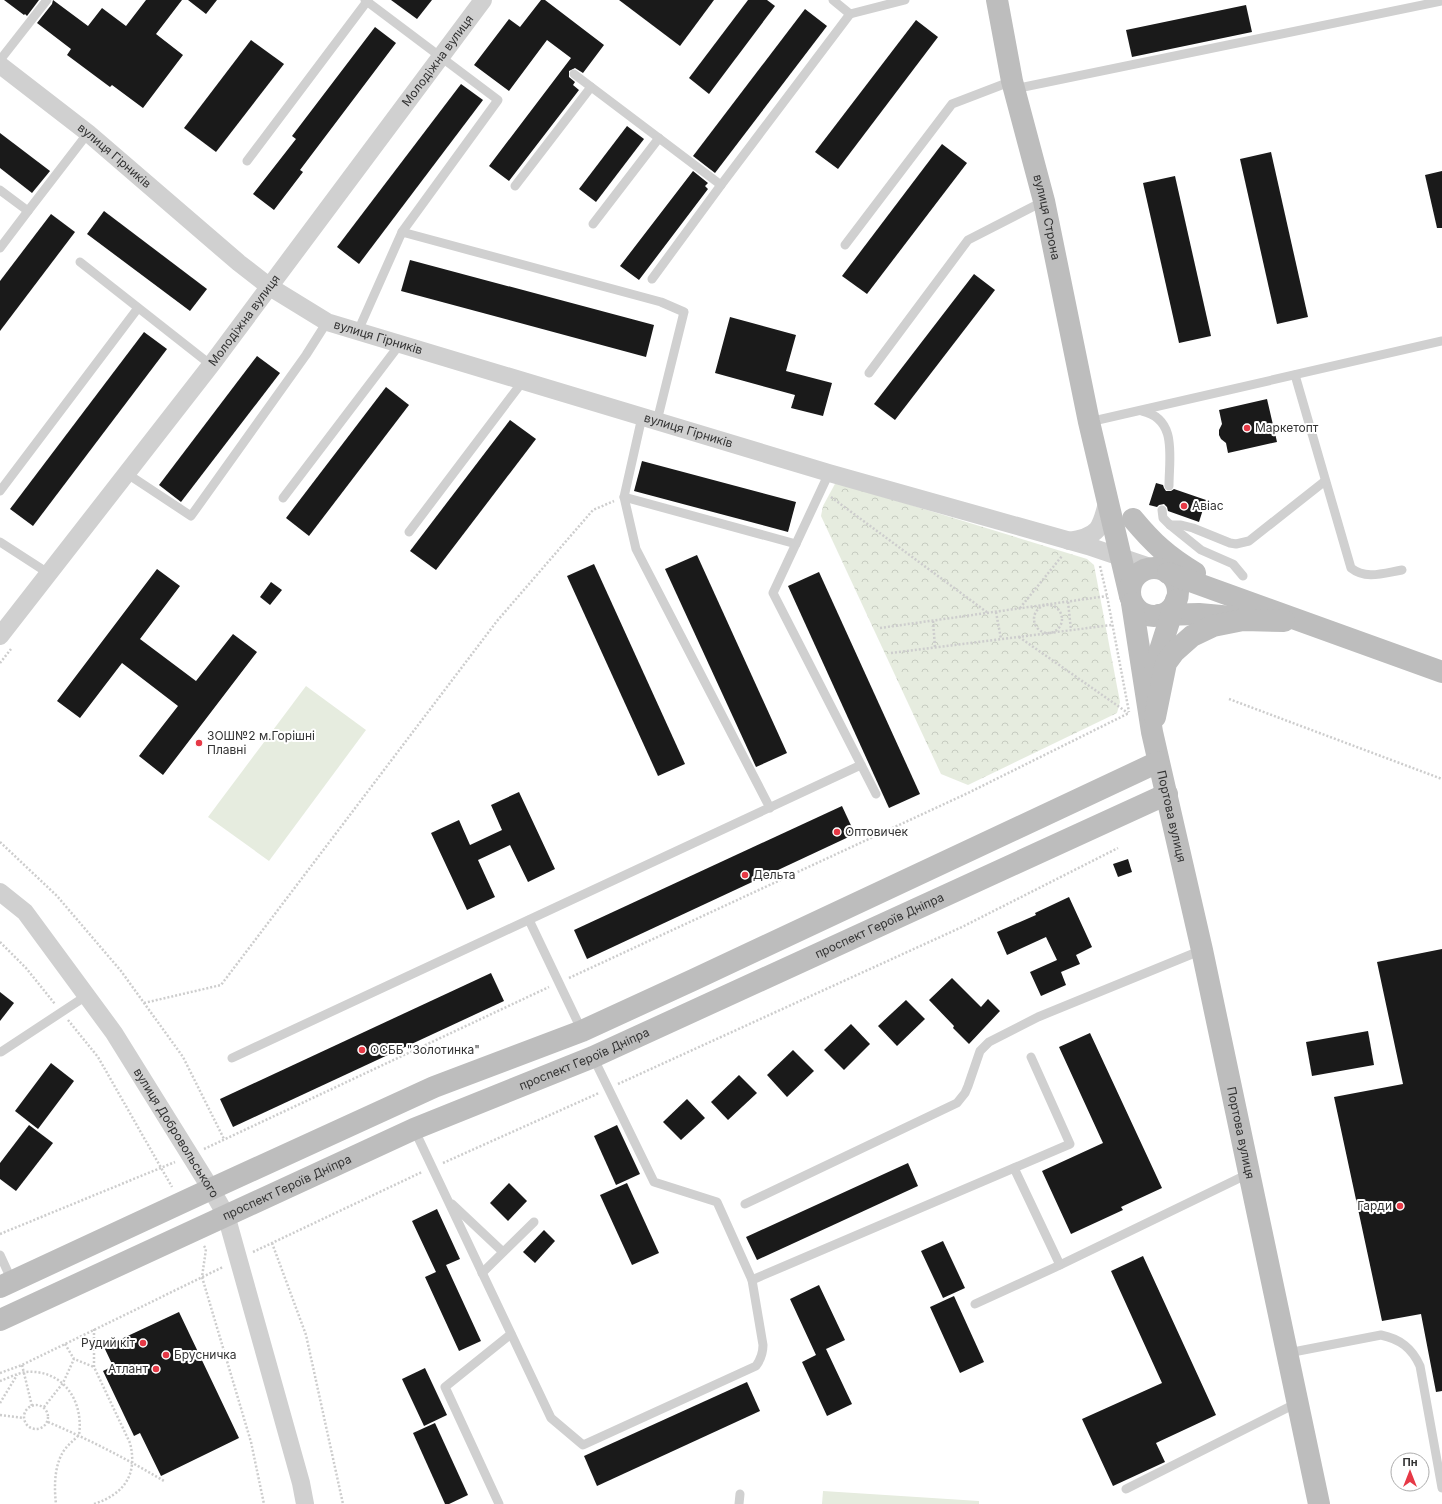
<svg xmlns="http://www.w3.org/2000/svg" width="1442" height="1504" viewBox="0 0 1442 1504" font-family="Inter,sans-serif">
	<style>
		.green { fill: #e6ecdf }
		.park { fill: url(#park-crowns) }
		.building { fill: #1a1a1a }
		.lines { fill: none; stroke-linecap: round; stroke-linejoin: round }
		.path { stroke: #cdcdcd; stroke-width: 2.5; stroke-dasharray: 2 2; stroke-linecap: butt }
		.lane { stroke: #d0d0d0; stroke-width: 9 }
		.street { stroke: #d0d0d0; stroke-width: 18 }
		.secondary { stroke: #bdbdbd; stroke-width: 22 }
		.poi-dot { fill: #e63946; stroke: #fff; stroke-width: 1.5 }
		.labels { text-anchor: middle; stroke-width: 4; stroke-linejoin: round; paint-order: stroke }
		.street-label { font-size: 12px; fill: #333; stroke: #fff }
		.poi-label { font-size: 12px; fill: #333; stroke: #fff; text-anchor: start }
	</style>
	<defs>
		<pattern id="park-crowns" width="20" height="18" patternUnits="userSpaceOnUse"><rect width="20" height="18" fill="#e6ecdf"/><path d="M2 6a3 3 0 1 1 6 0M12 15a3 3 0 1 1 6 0" fill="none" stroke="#c6cbc0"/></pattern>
	</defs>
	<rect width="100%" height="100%" fill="#fff"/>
	<g class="green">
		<path d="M306 686 366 730 269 861 208 817Z"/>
		<path d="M823 1491 979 1501V1504H822Z"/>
	</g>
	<path class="park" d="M836 482 1087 559 1094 565 1120 702 1117 713 968 785 941 774 821 516 823 506Z"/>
	<g class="building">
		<path d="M4 0H39L27 16 25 14 24 15Z"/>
		<path d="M53 0 88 26 102 8 126 26 146 0H182L156 34 183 55 143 108 112 85 110 87 67 55 71 49 37 23 52 4Z"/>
		<path d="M188 0H217L206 14Z"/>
		<path d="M391 0H432L417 19Z"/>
		<path d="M541 0H545L604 45 583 73 575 68 569 71V77L575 82 573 85 579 90 509 181 489 166 571 58 547 40 509 91 474 65 509 19 520 27Z"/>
		<path d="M619 0H714L680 46Z"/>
		<path d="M748 0H767L775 6 709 94 689 78Z"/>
		<path d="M1246 5 1252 32 1132 57 1126 30Z"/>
		<path d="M805 9 827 26 715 173 693 156Z"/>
		<path d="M916 20 938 37 838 169 815 152Z"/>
		<path d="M375 27 396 43 300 170 303 172 274 210 253 194 296 139 292 136Z"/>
		<path d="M251 40 284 64 216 152 184 128Z"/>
		<path d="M461 84 483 100 359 264 337 247Z"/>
		<path d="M627 126 644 139 596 202 579 189Z"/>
		<path d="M0 133 50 171 32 193 0 168Z"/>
		<path d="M942 144 967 163 867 294 842 276Z"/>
		<path d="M1271 152 1308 317 1277 324 1240 159Z"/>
		<path d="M693 171 708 183 705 186 708 189 639 280 620 266Z"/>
		<path d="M1442 171V228H1437L1425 175Z"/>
		<path d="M1175 176 1211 336 1179 343 1143 183Z"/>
		<path d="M104 211 207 289 190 311 87 234Z"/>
		<path d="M51 214 75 232 0 331V281Z"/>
		<path d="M410 260 654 325 646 357 401 291Z"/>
		<path d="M974 274 995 290 895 420 874 404Z"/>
		<path d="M730 317 796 335 786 371 832 383 823 416 791 408 795 395 715 373Z"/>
		<path d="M144 332 167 349 33 526 10 509Z"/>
		<path d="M257 356 280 373 181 502 159 485Z"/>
		<path d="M386 387 409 405 309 536 286 518Z"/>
		<path d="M1267 399 1277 442 1228 453 1226 443 1221 439 1219 435V430L1222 424 1219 410Z"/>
		<path d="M510 420 536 439 436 570 410 551Z"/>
		<path d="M642 461 796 502 788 532 634 491Z"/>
		<path d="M1156 483 1163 485 1164 488 1166 491H1171L1174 489 1206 500 1199 522 1168 511 1167 507 1164 504 1159 505 1157 507 1149 505Z"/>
		<path d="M697 555 787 753 756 767 665 569Z"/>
		<path d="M594 564 685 764 658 776 567 576Z"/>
		<path d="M157 569 180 586 140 639 196 681 233 634 257 652 163 775 139 756 178 706 122 663 80 718 57 701Z"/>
		<path d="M819 572 920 794 889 808 788 586Z"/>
		<path d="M271 582 282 590 270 605 260 597Z"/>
		<path d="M519 792 555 869 528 882 510 845 478 860 495 897 467 910 431 833 459 820 470 845 502 830 491 805Z"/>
		<path d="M842 806 855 834 587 959 574 930Z"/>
		<path d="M1128 859 1132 872 1118 877 1113 864Z"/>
		<path d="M1069 897 1092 947 1076 955 1080 964 1061 972 1066 985 1041 996 1030 972 1057 960 1046 937 1007 955 997 932 1036 915 1035 913Z"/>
		<path d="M1442 949V1391L1436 1392 1421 1314 1382 1321 1334 1097 1403 1084 1377 962Z"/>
		<path d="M491 973 504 1001 233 1127 220 1099Z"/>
		<path d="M952 978 981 1007 988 999 1000 1011 969 1044 953 1028 954 1026 929 1000Z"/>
		<path d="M0 992 14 1003 0 1021Z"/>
		<path d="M906 1000 925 1019 897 1046 878 1026Z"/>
		<path d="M851 1024 870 1044 844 1070 824 1050Z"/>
		<path d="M1368 1031 1374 1065 1312 1076 1306 1042Z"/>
		<path d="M1090 1033 1162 1188 1121 1207 1123 1210 1071 1234 1042 1171 1103 1143 1059 1047Z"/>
		<path d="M793 1050 814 1071 787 1097 767 1075Z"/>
		<path d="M51 1063 74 1081 38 1129 15 1111Z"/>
		<path d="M739 1075 757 1093 728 1120 711 1102Z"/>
		<path d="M687 1099 705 1118 681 1140 663 1122Z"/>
		<path d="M29 1125 53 1143 16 1191 0 1179V1163Z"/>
		<path d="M617 1125 640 1174 616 1185 594 1136Z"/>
		<path d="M908 1163 918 1186 757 1260 746 1237Z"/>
		<path d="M509 1183 527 1201 508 1221 490 1203Z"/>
		<path d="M627 1183 659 1253 632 1265 600 1195Z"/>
		<path d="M437 1209 460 1259 446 1265 481 1341 459 1351 425 1277 436 1272 412 1221Z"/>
		<path d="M544 1230 555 1241 535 1263 523 1252Z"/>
		<path d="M943 1241 965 1288 943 1298 921 1251Z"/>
		<path d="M1143 1256 1216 1415 1156 1443 1165 1462 1113 1486 1082 1419 1162 1383 1111 1271Z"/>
		<path d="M819 1285 845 1340 826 1349 852 1404 827 1416 802 1362 816 1355 790 1299Z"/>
		<path d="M954 1296 984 1362 960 1373 930 1307Z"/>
		<path d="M179 1312 239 1438 161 1476 140 1433 134 1436 103 1371 113 1366 104 1347Z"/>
		<path d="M425 1368 447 1415 424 1426 402 1379Z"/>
		<path d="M747 1382 760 1411 597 1486 584 1456Z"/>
		<path d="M435 1423 468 1495 449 1504H445L413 1433Z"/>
	</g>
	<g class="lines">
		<g class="path">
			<path d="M831 497 988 613"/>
			<path d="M1100 566 1107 596 1129 712"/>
			<path d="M1068 602 1071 630"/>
			<circle cx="1048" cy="619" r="14"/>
			<path d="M1020 608 1062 556"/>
			<path d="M996 612 1001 639"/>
			<path d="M933 621 935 647"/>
			<path d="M880 628 1107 596"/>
			<path d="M1019 637 1128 713"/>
			<path d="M891 653 1112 625"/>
			<path d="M0 663 11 649"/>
			<path d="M1229 699 1442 779"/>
			<path d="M0 842 57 896 121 971 183 1057 224 1139"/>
			<path d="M0 942 26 968 55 1004"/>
			<path d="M569 978 968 793 1129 713"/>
			<path d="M144 1003 221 985 497 621 593 510 614 501"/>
			<path d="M68 1020 98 1057 172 1187"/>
			<path d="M618 1084 962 927 1118 848"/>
			<path d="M204 1149 549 987"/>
			<path d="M443 1163 599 1093"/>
			<path d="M0 1234 175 1162"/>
			<path d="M272 1243 306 1335 343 1504"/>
			<path d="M204 1246 206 1249 202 1277 251 1442 264 1504"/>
			<path d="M253 1252 422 1172"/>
			<path d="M94 1329V1367L130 1443C138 1475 124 1494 94 1504"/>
			<path d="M65 1344 74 1359 94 1367"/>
			<path d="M22 1365 32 1406"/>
			<path d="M0 1373 22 1365 223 1267"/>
			<path d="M0 1381C8 1378 18 1373 26 1372 63 1369 84 1401 79 1435 74 1440 69 1444 65 1449 54 1464 54 1487 56 1504"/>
			<path d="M0 1403 17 1375"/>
			<circle cx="36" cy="1417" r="12"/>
			<path d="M44 1407 63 1383 74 1359"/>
			<path d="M0 1415 24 1418"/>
			<path d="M48 1422C88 1439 127 1459 164 1481"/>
		</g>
		<g class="lane">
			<path d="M365 0 498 100 402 232"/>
			<path d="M833 0 850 14 905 0"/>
			<path d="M0 60 47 0"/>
			<path d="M574 74 721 185 850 14"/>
			<path d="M1014 89 1442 1"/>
			<path d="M247 161 368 0"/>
			<path d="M515 186 591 87"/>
			<path d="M0 190 28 211 88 133"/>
			<path d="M593 224 659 138"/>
			<path d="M845 245 952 104 1012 81"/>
			<path d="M0 248 28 211"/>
			<path d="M80 262 211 365"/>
			<path d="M652 279 721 185"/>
			<path d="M358 331 402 232 661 302 684 312 657 421"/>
			<path d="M869 373 968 240 1044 201"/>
			<path d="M1295 375 1351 568C1366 580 1384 573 1402 570"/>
			<path d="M1142 411C1178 419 1169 457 1169 486"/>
			<path d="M642 417 624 497 636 549 770 808"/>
			<path d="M1089 422 1442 341"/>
			<path d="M126 473 191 516 306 355 327 322"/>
			<path d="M829 473 773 593 876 794"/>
			<path d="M0 491 138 308"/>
			<path d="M624 497 796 544"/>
			<path d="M283 498 400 344"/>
			<path d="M1162 510 1163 518 1170 525 1201 550 1233 564 1243 576"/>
			<path d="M1170 525H1181L1193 528 1230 543 1236 544 1249 541 1325 481"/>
			<path d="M409 532 523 381"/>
			<path d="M0 542 48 573"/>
			<path d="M529 920 582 1031"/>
			<path d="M1 1052 86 996"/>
			<path d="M232 1058 861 765"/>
			<path d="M414 1129 551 1418 583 1445 756 1366C761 1359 763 1353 763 1345L752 1280 717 1202 654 1182 593 1057"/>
			<path d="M1014 1168 1060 1265 1250 1173"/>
			<path d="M452 1204 503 1252"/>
			<path d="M745 1204 957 1103 965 1093 968 1086 980 1051 989 1042 1038 1017 1202 950"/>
			<path d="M0 1255 12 1281"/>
			<path d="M482 1273 534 1222"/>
			<path d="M752 1280 1070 1144 1031 1057"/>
			<path d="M975 1304 1060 1265"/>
			<path d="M1288 1353 1381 1335C1400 1339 1412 1348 1420 1366L1442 1488"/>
			<path d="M1126 1489 1297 1403"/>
			<path d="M499 1504 445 1387 511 1334"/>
			<path d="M739 1504 740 1494"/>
		</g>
		<g class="street">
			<path id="s1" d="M0 65 88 133 239 263 270 287 327 322 829 473 1088 546 1153 568"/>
			<path d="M1069 541C1100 536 1101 528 1108 499"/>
			<path id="s2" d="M0 636 211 365 483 0"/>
			<path id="s3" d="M0 892 25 912 114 1033 211 1189 226 1215 301 1483 305 1504"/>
		</g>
		<g class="secondary">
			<path id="s4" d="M997 0 1012 81 1044 201 1089 422 1130 596"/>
			<path d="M1133 519C1153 543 1167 556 1195 573"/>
			<circle cx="1154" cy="592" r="24"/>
			<path d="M1168 573 1442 672"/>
			<path id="s5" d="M1132 603 1152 732 1202 950 1319 1504"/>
			<path d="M1159 615 1199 614 1232 617"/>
			<path d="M1155 671 1160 650 1176 600"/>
			<path d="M1155 717 1166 663 1174 652 1192 636 1213 626 1243 620 1284 621"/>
			<path d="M0 1287 211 1189 434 1087 582 1031 693 980 1158 762"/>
			<path id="s6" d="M0 1320 414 1129 593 1057 1167 794"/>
		</g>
	</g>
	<g class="poi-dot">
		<circle cx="1247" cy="428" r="4"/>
		<circle cx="1184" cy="506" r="4"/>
		<circle cx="199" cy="743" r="4"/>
		<circle cx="837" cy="832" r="4"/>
		<circle cx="745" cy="875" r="4"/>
		<circle cx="362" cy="1050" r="4"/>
		<circle cx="1400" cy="1206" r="4"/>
		<circle cx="143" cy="1343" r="4"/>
		<circle cx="166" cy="1355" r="4"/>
		<circle cx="156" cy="1369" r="4"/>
	</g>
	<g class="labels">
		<g class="street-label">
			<text dy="4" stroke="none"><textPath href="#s2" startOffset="723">Молодіжна вулиця</textPath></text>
			<text dy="4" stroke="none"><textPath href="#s1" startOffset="146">вулиця Гірників</textPath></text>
			<text dy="4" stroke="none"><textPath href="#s4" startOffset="223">вулиця Строна</textPath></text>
			<text dy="4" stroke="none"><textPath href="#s2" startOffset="399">Молодіжна вулиця</textPath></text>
			<text dy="4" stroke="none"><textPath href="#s1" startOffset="470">вулиця Гірників</textPath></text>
			<text dy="4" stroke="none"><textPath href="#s1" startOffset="794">вулиця Гірників</textPath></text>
			<text dy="4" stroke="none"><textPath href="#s5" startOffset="217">Портова вулиця</textPath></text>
			<text dy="4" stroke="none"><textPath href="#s6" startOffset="964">проспект Героїв Дніпра</textPath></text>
			<text dy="4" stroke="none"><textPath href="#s6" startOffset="640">проспект Героїв Дніпра</textPath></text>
			<text dy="4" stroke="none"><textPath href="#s5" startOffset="541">Портова вулиця</textPath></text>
			<text dy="4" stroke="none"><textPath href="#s3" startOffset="300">вулиця Добровольського</textPath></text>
			<text dy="4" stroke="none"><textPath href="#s6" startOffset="316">проспект Героїв Дніпра</textPath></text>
		</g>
		<g class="poi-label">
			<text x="1255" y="432">Маркетопт</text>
			<text x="1192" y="510">Авіас</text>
			<text x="207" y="740">ЗОШ№2 м.Горішні<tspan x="207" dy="14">Плавні</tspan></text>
			<text x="845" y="836">Оптовичек</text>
			<text x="753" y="879">Дельта</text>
			<text x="370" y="1054">ОСББ "Золотинка"</text>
			<text x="1392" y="1210" text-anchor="end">Гарди</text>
			<text x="135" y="1347" text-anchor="end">Рудий кіт</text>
			<text x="174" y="1359">Брусничка</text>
			<text x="148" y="1373" text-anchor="end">Атлант</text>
		</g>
	</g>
	<g transform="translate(1410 1472)"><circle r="19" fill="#ffffff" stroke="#adadad"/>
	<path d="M0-3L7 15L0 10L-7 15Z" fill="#e63946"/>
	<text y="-6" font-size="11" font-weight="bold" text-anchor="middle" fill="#333333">Пн</text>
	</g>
</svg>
